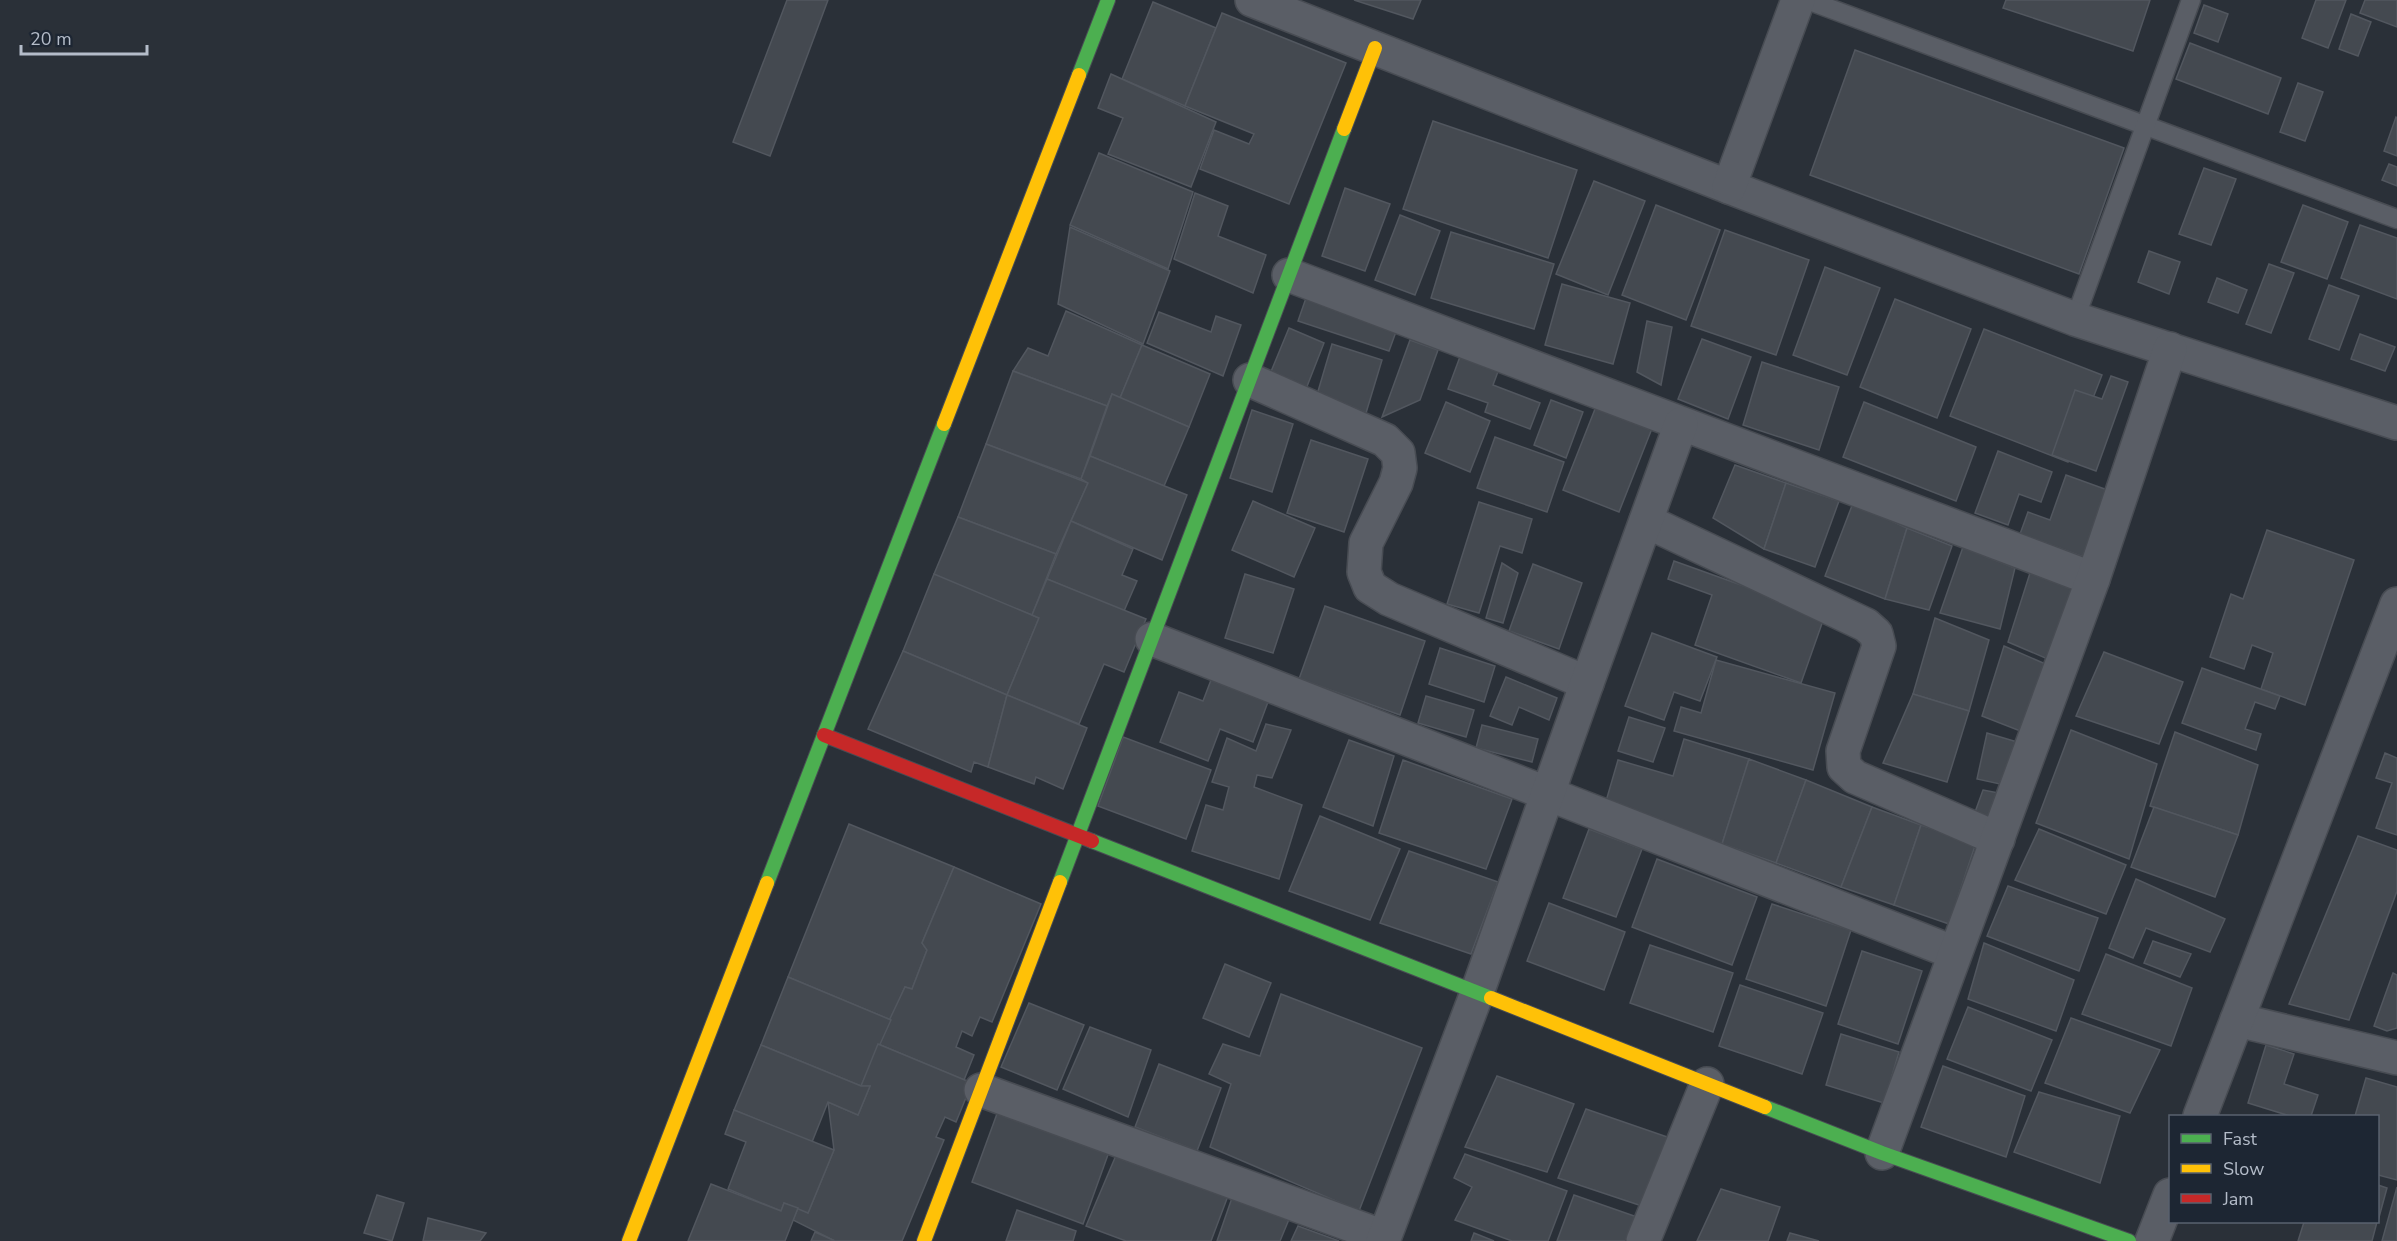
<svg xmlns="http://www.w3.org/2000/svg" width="2397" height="1241" viewBox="0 0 2397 1241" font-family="'Nunito Sans',sans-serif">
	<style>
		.building { fill: #444950; stroke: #52575f; stroke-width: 1.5 }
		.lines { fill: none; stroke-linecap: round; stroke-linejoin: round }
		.lane-casing { stroke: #484c53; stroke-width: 21 }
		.street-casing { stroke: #484c53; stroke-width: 36 }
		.fast-casing { stroke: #484c53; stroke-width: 16 }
		.slow-casing { stroke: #484c53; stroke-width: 16 }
		.jam-casing { stroke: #484c53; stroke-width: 16 }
		.lane { stroke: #5a5e66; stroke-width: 18 }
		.street { stroke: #5a5e66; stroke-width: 33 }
		.fast { stroke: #4caf50; stroke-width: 14 }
		.slow { stroke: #ffc107; stroke-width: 14 }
		.jam { stroke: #c62828; stroke-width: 14 }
	</style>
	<rect width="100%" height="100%" fill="#2a3038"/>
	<g class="building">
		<path d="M787 0H828L770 156 733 142Z"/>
		<path d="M1354 0H1421L1413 19Z"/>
		<path d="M2006 0H2150L2133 51 2003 8Z"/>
		<path d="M2316 0H2346L2328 48 2302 38Z"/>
		<path d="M2365 0H2397V27L2360 13Z"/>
		<path d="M1153 2 1216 28 1185 106 1122 79Z"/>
		<path d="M2204 5 2228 14 2218 42 2194 33Z"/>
		<path d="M1222 13 1346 63 1289 204 1200 169 1214 130 1249 144 1254 134 1185 106Z"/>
		<path d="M2351 14 2371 22 2358 56 2339 49Z"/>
		<path d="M2190 43 2281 78 2268 114 2176 79Z"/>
		<path d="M1855 50 2124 148 2079 274 1810 175Z"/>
		<path d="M1111 74 1216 122 1191 187 1108 154 1123 118 1098 108Z"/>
		<path d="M2298 83 2323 92 2305 141 2280 132Z"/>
		<path d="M2396 117 2397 118V156L2384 151Z"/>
		<path d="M1433 121 1577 170 1548 258 1403 209Z"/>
		<path d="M1099 153 1193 192 1168 269 1070 225Z"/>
		<path d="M2389 164 2397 167V186L2382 180Z"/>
		<path d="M2204 168 2236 179 2211 245 2179 234Z"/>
		<path d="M1594 181 1645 201 1608 295 1556 274Z"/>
		<path d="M1345 188 1390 204 1365 271 1322 256Z"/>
		<path d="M1195 193 1228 206 1218 236 1266 255 1253 293 1174 259Z"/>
		<path d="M1656 205 1720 230 1686 320 1622 295Z"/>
		<path d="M2303 205 2348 222 2327 279 2281 262Z"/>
		<path d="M1400 215 1440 231 1415 295 1375 280Z"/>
		<path d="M2360 225 2397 238V299L2341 278Z"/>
		<path d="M1070 227 1170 271 1143 344 1058 304Z"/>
		<path d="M1725 230 1809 260 1776 355 1691 326Z"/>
		<path d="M1451 232 1554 264 1534 329 1431 298Z"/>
		<path d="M2149 251 2180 262 2169 294 2138 282Z"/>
		<path d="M2269 264 2294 273 2271 333 2246 324Z"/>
		<path d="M1825 267 1880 288 1847 375 1793 355Z"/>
		<path d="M2217 278 2247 290 2238 313 2208 302Z"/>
		<path d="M1562 284 1630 303 1613 364 1545 345Z"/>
		<path d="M2329 285 2359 296 2339 350 2309 339Z"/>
		<path d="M1306 298 1397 329 1389 351 1298 321Z"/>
		<path d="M1895 299 1971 329 1937 418 1860 387Z"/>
		<path d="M1066 311 1142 345 1120 398 1112 394 1107 406 1013 371 1028 348 1048 356Z"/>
		<path d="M1159 312 1211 332 1216 316 1241 325 1223 376 1147 343Z"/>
		<path d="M1647 321 1672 327 1661 385 1637 372Z"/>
		<path d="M1289 328 1324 343 1306 389 1270 374Z"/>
		<path d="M1984 329 2102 375 2068 462 1950 416Z"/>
		<path d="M2360 334 2395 347 2385 371 2351 359Z"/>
		<path d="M1702 339 1751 357 1728 419 1678 399Z"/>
		<path d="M1410 340 1438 350 1420 400 1382 417Z"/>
		<path d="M1332 344 1382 360 1366 413 1316 398Z"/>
		<path d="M1142 345 1210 374 1189 427 1120 398Z"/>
		<path d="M1461 354 1499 369 1493 385 1540 403 1530 429 1485 412 1488 403 1448 389Z"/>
		<path d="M1762 362 1839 387 1819 450 1743 425Z"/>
		<path d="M1013 371 1107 406 1081 479 986 444Z"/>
		<path d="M2111 376 2128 382 2096 471 2052 455 2075 390 2102 399Z"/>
		<path d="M1112 394 1189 427 1164 486 1090 456Z"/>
		<path d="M1551 400 1583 412 1566 458 1534 445Z"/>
		<path d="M1446 402 1490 421 1470 472 1425 453Z"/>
		<path d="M1864 402 1976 447 1956 501 1843 457Z"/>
		<path d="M1597 404 1653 426 1619 512 1563 490Z"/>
		<path d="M1252 410 1293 424 1272 492 1230 478Z"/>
		<path d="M1495 437 1564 462 1547 512 1477 488Z"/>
		<path d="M1311 440 1368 459 1344 532 1287 513Z"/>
		<path d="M986 444 1088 483 1056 554 958 517Z"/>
		<path d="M1998 451 2052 472 2041 502 2019 494 2008 525 1975 513Z"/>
		<path d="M1090 456 1187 495 1162 560 1071 521 1088 483 1081 479Z"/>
		<path d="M1735 465 1786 483 1764 549 1713 518Z"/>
		<path d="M2066 475 2113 492 2089 559 2020 534 2028 512 2050 520Z"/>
		<path d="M1786 483 1839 501 1815 567 1764 549Z"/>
		<path d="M1253 501 1315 528 1294 577 1232 550Z"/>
		<path d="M1479 502 1532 519 1522 553 1500 546 1479 613 1447 604Z"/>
		<path d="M1853 503 1907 528 1885 599 1825 576Z"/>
		<path d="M958 517 1056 554 1032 615 935 577 934 574Z"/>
		<path d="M1071 521 1133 549 1122 575 1137 581 1124 611 1047 579Z"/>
		<path d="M1907 528 1952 546 1929 610 1885 599Z"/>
		<path d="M2267 530 2354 560 2305 705 2261 689 2273 653 2252 645 2244 669 2210 657 2231 594 2243 599Z"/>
		<path d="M1963 547 2015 568 2000 629 1940 613Z"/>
		<path d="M1674 561 1825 615 1801 683 1695 645 1712 595 1668 579Z"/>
		<path d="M1502 563 1518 573 1503 623 1486 618Z"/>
		<path d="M1533 564 1582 583 1559 649 1509 631Z"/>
		<path d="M2030 573 2083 590 2057 663 2008 642Z"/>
		<path d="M934 574 1039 618 1007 695 903 651Z"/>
		<path d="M1245 574 1294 589 1273 653 1225 638Z"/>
		<path d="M1047 579 1146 619 1124 672 1104 664 1079 724 1007 695 1039 618 1032 615Z"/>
		<path d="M1325 606 1425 641 1400 715 1299 679Z"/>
		<path d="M1935 618 1989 640 1969 711 1913 694Z"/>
		<path d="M1652 633 1717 657 1700 701 1674 692 1664 720 1625 706Z"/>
		<path d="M2004 646 2050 666 2028 734 1982 716Z"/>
		<path d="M1440 648 1495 666 1484 702 1429 684Z"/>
		<path d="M903 651 1007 695 988 767 974 762 971 772 868 729Z"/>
		<path d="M2104 652 2183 682 2159 744 2076 716Z"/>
		<path d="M1716 660 1835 693 1813 770 1674 731 1681 707 1701 713Z"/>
		<path d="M2202 668 2280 696 2275 709 2255 702 2245 729 2261 734 2256 750 2182 723Z"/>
		<path d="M1506 677 1557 698 1549 720 1519 707 1512 725 1490 716Z"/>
		<path d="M1211 680 1268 702 1253 742 1220 729 1208 761 1160 742 1179 692 1203 701Z"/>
		<path d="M1913 694 1969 711 1947 782 1883 763Z"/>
		<path d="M1007 695 1087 728 1063 789 1036 777 1034 784 988 767Z"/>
		<path d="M1426 696 1474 710 1466 737 1418 723Z"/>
		<path d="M1629 717 1665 728 1653 762 1618 751Z"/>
		<path d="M1266 724 1291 730 1272 778 1257 775 1254 787 1302 805 1279 879 1192 851 1206 805 1223 810 1229 787 1212 782 1227 738 1256 751Z"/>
		<path d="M1482 725 1538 739 1532 762 1476 748Z"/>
		<path d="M2071 730 2157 764 2129 859 2036 823Z"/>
		<path d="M2175 732 2258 765 2238 835 2150 806Z"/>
		<path d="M1987 733 2024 744 2009 786 1977 779Z"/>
		<path d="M1123 737 1211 770 1186 839 1098 806Z"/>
		<path d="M1684 739 1749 759 1722 844 1604 808 1618 760 1673 776Z"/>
		<path d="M1349 740 1394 756 1373 826 1323 807Z"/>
		<path d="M2385 753 2397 758V835L2376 828 2392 783 2376 778Z"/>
		<path d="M1749 759 1806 780 1776 863 1722 844Z"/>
		<path d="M1403 760 1512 799 1486 869 1379 833Z"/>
		<path d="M1806 780 1872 807 1841 887 1776 863Z"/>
		<path d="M1983 790 2004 794 1996 826 1974 815Z"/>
		<path d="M1872 807 1921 825 1894 905 1841 887Z"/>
		<path d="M2154 807 2238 835 2215 897 2131 867Z"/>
		<path d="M1320 816 1400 849 1370 920 1289 891Z"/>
		<path d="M849 824 954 867 922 943 927 950 912 989 905 987 891 1020 788 977Z"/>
		<path d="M1921 825 1976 843 1949 924 1894 905Z"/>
		<path d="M1589 829 1642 849 1616 917 1563 898Z"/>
		<path d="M2039 829 2126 865 2106 914 2015 880Z"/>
		<path d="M2358 836 2397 850V891L2349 1020 2289 1004Z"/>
		<path d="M1409 851 1498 882 1471 954 1380 923Z"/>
		<path d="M1657 859 1757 897 1732 965 1632 927Z"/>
		<path d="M954 867 1041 904 992 1022 980 1017 972 1036 962 1031 956 1047 974 1055 964 1080 878 1044 905 987 912 989 927 950 922 943Z"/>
		<path d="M2136 879 2225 919 2210 952 2146 928 2133 958 2109 948Z"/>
		<path d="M2008 886 2098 918 2079 971 1987 936Z"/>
		<path d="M1549 903 1625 932 1604 990 1527 961Z"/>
		<path d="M1772 904 1851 930 1826 1006 1746 979Z"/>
		<path d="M2153 941 2191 954 2180 977 2144 963Z"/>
		<path d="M1984 943 2074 980 2056 1031 1968 999Z"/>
		<path d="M1650 945 1733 973 1713 1032 1630 1003Z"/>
		<path d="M1862 951 1922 971 1898 1044 1838 1024Z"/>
		<path d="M2106 954 2192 988 2171 1046 2082 1014Z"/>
		<path d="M1225 964 1271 983 1249 1037 1203 1018Z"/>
		<path d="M2393 973 2397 975V1028L2387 1031 2374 1026Z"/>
		<path d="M788 977 891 1020 861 1086 761 1045Z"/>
		<path d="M1740 985 1823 1013 1802 1074 1719 1046Z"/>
		<path d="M1281 994 1422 1048 1359 1211 1210 1147 1231 1084 1209 1074 1223 1044 1260 1056Z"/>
		<path d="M1029 1003 1084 1025 1057 1090 1001 1067Z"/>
		<path d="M1968 1007 2052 1040 2031 1091 1947 1059Z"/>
		<path d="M2071 1018 2160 1050 2130 1113 2045 1083Z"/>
		<path d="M1090 1027 1151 1050 1128 1117 1063 1089Z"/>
		<path d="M1841 1034 1899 1052 1884 1103 1826 1085Z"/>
		<path d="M878 1044 972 1083 956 1122 945 1117 936 1137 944 1140 902 1241H835L793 1220 798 1208 808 1213 834 1150 828 1102 858 1115 870 1086H861Z"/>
		<path d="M761 1045 861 1086H870L858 1115 828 1102 812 1142 734 1110Z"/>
		<path d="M2266 1045 2294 1054 2284 1084 2318 1095 2311 1116H2290L2248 1103Z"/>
		<path d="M1159 1064 1221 1088 1197 1151 1135 1127Z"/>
		<path d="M1943 1066 2025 1096 2006 1157 1921 1127Z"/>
		<path d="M1497 1076 1574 1104 1547 1172 1465 1147Z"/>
		<path d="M2366 1078 2397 1087V1180L2378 1175V1116H2355Z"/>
		<path d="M2039 1092 2120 1116 2100 1183 2014 1152Z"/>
		<path d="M1586 1109 1673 1139 1645 1207 1558 1178Z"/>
		<path d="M734 1110 834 1150 808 1213 784 1203 781 1211 728 1189 746 1142 725 1134Z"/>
		<path d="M998 1111 1109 1152 1083 1224 972 1182Z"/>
		<path d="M1117 1153 1228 1196 1211 1241H1126L1086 1226Z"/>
		<path d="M1465 1154 1567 1191 1548 1241H1512L1455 1220 1472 1187 1454 1178Z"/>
		<path d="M711 1184 781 1211 784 1203 798 1208 785 1241H688Z"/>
		<path d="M2378 1185 2387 1188 2378 1221Z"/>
		<path d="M2397 1187V1241H2382Z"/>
		<path d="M1721 1189 1780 1207 1768 1241H1697Z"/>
		<path d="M377 1195 404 1203 392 1241 364 1233Z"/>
		<path d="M1233 1195 1290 1217 1280 1241H1217Z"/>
		<path d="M1574 1195 1637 1217 1628 1241H1557Z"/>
		<path d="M1017 1210 1076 1231 1073 1241H1006Z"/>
		<path d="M428 1218 486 1233 480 1241H423Z"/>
		<path d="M2304 1222H2377L2372 1241H2298Z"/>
		<path d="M1298 1226 1339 1241H1291Z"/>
		<path d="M815 1232 835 1241H811Z"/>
		<path d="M1474 1233 1494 1241H1471Z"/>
		<path d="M1790 1233 1819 1241H1787Z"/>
	</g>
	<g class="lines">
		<g class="lane-casing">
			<g id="lane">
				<path d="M1807 0 2397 219"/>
				<path d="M2075 319 2191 0"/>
			</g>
		</g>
		<g class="street-casing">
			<g id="street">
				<path d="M1252 0 1729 187 2075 319 2397 423"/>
				<path d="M1729 187 1798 0"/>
				<path d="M1289 275 2093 579"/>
				<path d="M1250 380 1385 440 1398 453 1400 468 1396 483 1366 543 1364 572 1370 587 1389 599 1587 683"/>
				<path d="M1646 521 1866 625 1876 634 1879 646 1843 751 1844 767 1855 777 1998 839"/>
				<path d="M1152 639 1955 953"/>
				<path d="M2237 1020 2397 1058"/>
				<path d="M981 1090 1384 1237"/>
				<path d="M2200 1116 2397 604"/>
				<path d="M1882 1153 2093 579 2170 349"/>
				<path d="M1383 1241 1477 993 1587 683 1681 424"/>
				<path d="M1643 1241 1707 1084"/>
				<path d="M2152 1241 2170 1195"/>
			</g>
		</g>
		<g class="fast-casing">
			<g id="fast">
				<path d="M1079 75 1108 0"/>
				<path d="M1092 841 1491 998"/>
				<path d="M1060 882 1344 129"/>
				<path d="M767 883 944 424"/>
				<path d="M1765 1107 1882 1153 2129 1241"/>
			</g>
		</g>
		<g class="slow-casing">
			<g id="slow">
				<path d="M1344 129 1375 48"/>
				<path d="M944 424 1079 75"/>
				<path d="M1491 998 1765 1107"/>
				<path d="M629 1241 767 883"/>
				<path d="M924 1241 1060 882"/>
			</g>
		</g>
		<g class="jam-casing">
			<path id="jam" d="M824 735 1092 841"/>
		</g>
		<use href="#lane" class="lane"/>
		<use href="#street" class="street"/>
		<use href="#fast" class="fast"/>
		<use href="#slow" class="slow"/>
		<use href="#jam" class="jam"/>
	</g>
	<rect x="2169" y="1115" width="210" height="108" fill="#1d2633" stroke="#59626f" stroke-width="1.5"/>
	<rect x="2181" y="1134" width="30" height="9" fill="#4caf50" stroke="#59626f" stroke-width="1.5"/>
	<text x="2223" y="1145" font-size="18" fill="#b4bcc9">Fast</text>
	<rect x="2181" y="1164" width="30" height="9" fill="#ffc107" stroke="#59626f" stroke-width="1.5"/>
	<text x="2223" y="1175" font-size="18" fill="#b4bcc9">Slow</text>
	<rect x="2181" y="1194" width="30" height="9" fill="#c62828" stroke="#59626f" stroke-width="1.5"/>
	<text x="2223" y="1205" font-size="18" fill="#b4bcc9">Jam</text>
	<path d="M21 45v9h126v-9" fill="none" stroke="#b4bcc9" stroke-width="3"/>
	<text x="30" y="45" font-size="18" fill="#b4bcc9" stroke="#1d2633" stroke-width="4.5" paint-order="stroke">20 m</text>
</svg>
